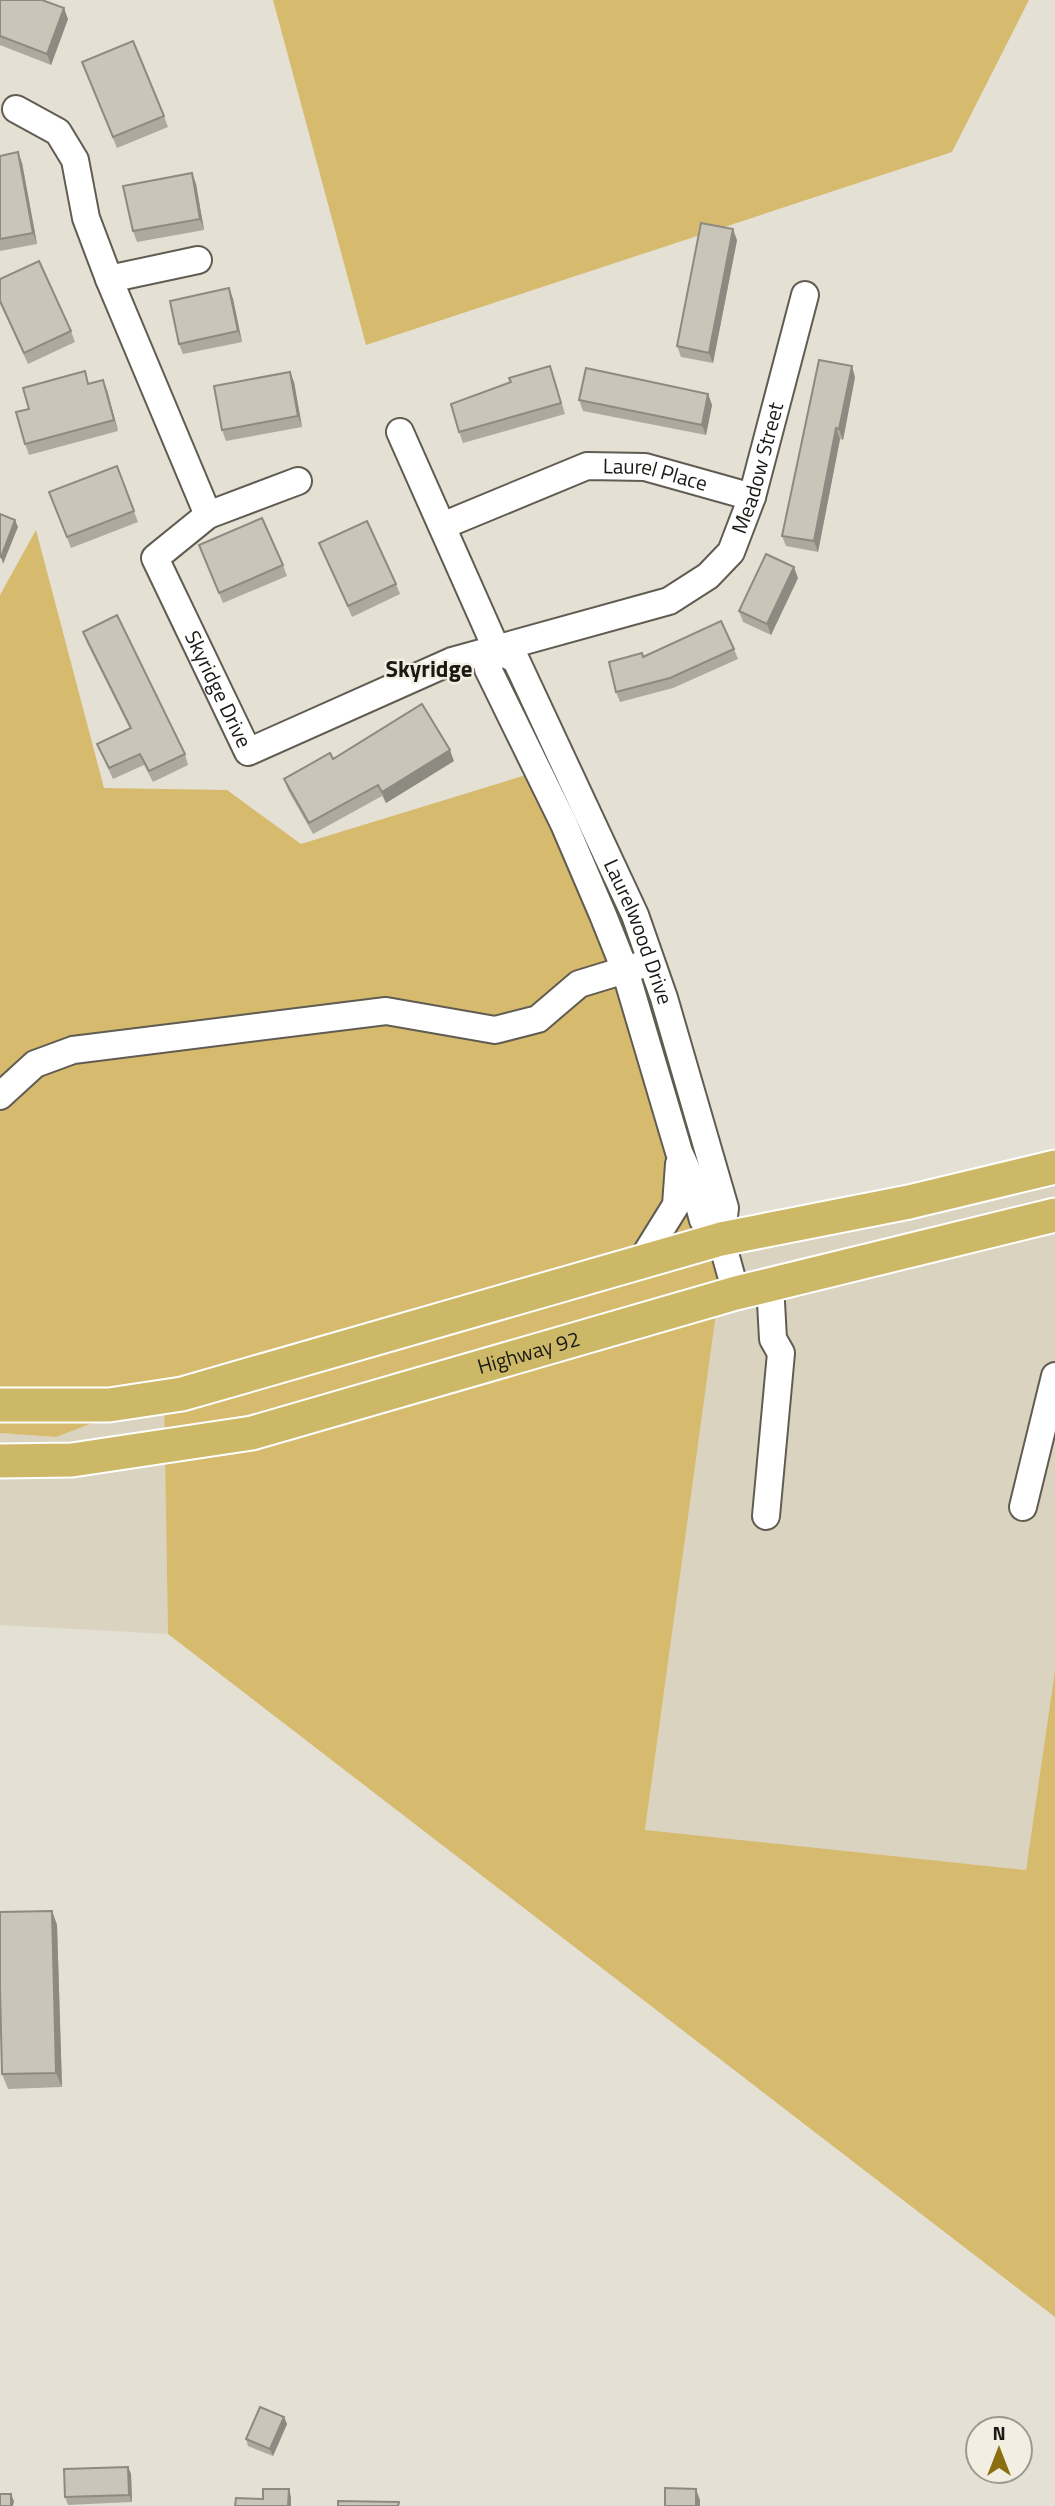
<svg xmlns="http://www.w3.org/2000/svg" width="1055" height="2506" viewBox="0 0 1055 2506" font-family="'Titillium Web',sans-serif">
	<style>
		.built { fill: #dad3c0 }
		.green { fill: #d6ba6e }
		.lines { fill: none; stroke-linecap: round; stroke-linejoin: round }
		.minor-casing { stroke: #605c51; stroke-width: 30 }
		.major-casing { stroke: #fff; stroke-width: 37 }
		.minor { stroke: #fff; stroke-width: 26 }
		.major { stroke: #cdb868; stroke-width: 33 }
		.wall { fill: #ada99f }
		.shaded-wall { fill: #8d8a82 }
		.building { fill: #c9c5b9; stroke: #8d8a82; stroke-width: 2 }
		.labels { text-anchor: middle; stroke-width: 5; stroke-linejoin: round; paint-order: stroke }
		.street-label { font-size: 21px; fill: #1b1915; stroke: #f2eee1 }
		.neighbourhood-label { font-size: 23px; font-weight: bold; fill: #1b1915; stroke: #f2eee1 }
	</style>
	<rect width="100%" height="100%" fill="#e5e0d4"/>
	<g class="built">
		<path d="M1055 1154V1670L1026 1870 645 1831 726 1241Z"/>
		<path d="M164 1396 168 1634 0 1625V1433L56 1437Z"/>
	</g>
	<g class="green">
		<path d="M273 0H1029L952 152 366 345Z"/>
		<path d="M36 530 104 788 227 790 301 844 565 763 726 1241 645 1830 1026 1870 1055 1670V2317L168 1634 164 1396 56 1437 0 1433V595Z"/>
	</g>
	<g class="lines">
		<g class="minor-casing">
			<g id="minor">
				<path d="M16 109 58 132 75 160 86 218 109 279 208 515"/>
				<path d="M109 279 198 260"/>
				<path id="s1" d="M400 432 496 648 516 660 635 915 664 998 725 1208 721 1239 736 1293"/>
				<path id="s2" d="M298 481 208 515 155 558 248 752 452 661 669 601 708 576 731 552 752 497 805 295"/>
				<path id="s3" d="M442 526 587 466 645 467 752 497"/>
				<path d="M496 648 488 669 564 824 603 915 625 970 679 1152 693 1183 703 1220 721 1239"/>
				<path d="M0 1096 35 1064 73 1050 386 1011 495 1030 538 1019 579 984 651 962"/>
				<path d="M640 1263 676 1205 679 1164"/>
				<path d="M1023 1507 1055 1376"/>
				<path d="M766 1516 781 1353 773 1339 770 1284"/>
			</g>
		</g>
		<g class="major-casing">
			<g id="major">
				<path d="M0 1405H109L182 1394 721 1239 909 1202 1055 1167"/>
				<path id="s4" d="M0 1461 72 1460 252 1433 736 1293 1055 1215"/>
			</g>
		</g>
		<use href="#minor" class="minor"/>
		<use href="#major" class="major"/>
	</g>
	<g class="wall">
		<path d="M0 0 68 19 51 65 0 45Z"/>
		<path d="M82 62 164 116 168 127 117 148Z"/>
		<path d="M18 152 22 163 37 244 0 251V156Z"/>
		<path d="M192 173 196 184 204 230 137 242 133 231Z"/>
		<path d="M737 240 713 363 681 357 677 346Z"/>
		<path d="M0 279 71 331 75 342 28 364 0 303Z"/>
		<path d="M229 288 233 299 242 342 183 354 179 344Z"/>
		<path d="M290 372 294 382 302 427 226 441 222 430Z"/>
		<path d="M554 377 565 414 463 443 459 432Z"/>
		<path d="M855 377 843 440 840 439 818 552 786 546 782 536Z"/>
		<path d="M89 383 107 390 118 431 29 455 25 444 29 409Z"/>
		<path d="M708 394 712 405 706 435 583 411 579 400Z"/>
		<path d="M117 466 138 522 71 548 49 492Z"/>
		<path d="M319 543 396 584 400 594 352 617Z"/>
		<path d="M199 545 283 565 287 576 223 603Z"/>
		<path d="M798 578 771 635 743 622 739 611Z"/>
		<path d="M83 632 185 754 188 765 153 782 144 765 113 779 97 744 130 729 87 643Z"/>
		<path d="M734 649 738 659 673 688 620 702 616 692 644 656Z"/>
		<path d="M333 759 454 761 386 803 382 796 313 834 288 790 284 779Z"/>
		<path d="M52 1911 57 1925 62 2087 8 2089 2 2074Z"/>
		<path d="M284 2417 287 2424 273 2456 248 2446 246 2439Z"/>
		<path d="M128 2467 131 2474 132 2502 68 2505 65 2497Z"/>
	</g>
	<g class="shaded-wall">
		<path d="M64 8 68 19 51 65 47 54Z"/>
		<path d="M18 152 22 163 37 244 33 233Z"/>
		<path d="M192 173 196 184 204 230 200 219Z"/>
		<path d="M733 229 737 240 713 363 709 353Z"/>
		<path d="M229 288 233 299 242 342 238 331Z"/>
		<path d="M852 366 855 377 843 440 839 429Z"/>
		<path d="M290 372 294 382 302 427 298 416Z"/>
		<path d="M103 380 107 390 118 431 114 420Z"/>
		<path d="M708 394 712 405 706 435 702 425Z"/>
		<path d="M836 428 840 439 818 552 814 541Z"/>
		<path d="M15 520 18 527 3 564 1 557Z"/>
		<path d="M794 567 798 578 771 635 767 624Z"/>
		<path d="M450 750 454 761 386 803 382 792Z"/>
		<path d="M52 1911 57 1925 62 2087 56 2073Z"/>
		<path d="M284 2417 287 2424 273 2456 270 2449Z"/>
		<path d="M128 2467 131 2474 132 2502 129 2495Z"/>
		<path d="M289 2489 291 2497V2506H288Z"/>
		<path d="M696 2489 700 2500V2506H696Z"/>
		<path d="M11 2494 14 2501 13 2506H11Z"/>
	</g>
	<g class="building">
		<path d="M0 0H42L64 8 47 54 0 36Z"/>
		<path d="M133 41 164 116 113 137 82 62Z"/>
		<path d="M18 152 33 233 0 239V156Z"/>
		<path d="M192 173 200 219 133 231 123 186Z"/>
		<path d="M701 223 733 229 709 353 677 346Z"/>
		<path d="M39 261 71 331 24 353 0 301V279Z"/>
		<path d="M229 288 238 331 179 344 170 301Z"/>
		<path d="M819 360 852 366 839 429 836 428 814 541 782 536Z"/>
		<path d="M550 366 561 403 459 432 451 404 511 382 509 378Z"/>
		<path d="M586 368 708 394 702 425 579 400Z"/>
		<path d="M85 371 88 384 103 380 114 420 25 444 16 412 29 409 23 388Z"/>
		<path d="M290 372 298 416 222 430 214 386Z"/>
		<path d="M117 466 134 511 67 537 49 492Z"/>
		<path d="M0 514 15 520 1 557 0 556Z"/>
		<path d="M262 518 283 565 219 593 199 545Z"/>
		<path d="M367 521 396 584 348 606 319 543Z"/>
		<path d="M766 554 794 567 767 624 739 611Z"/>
		<path d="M117 615 185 754 149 771 140 754 109 768 97 744 131 728 83 632Z"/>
		<path d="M721 621 734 649 670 678 616 692 609 662 642 653 643 657Z"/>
		<path d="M422 704 450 750 382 792 378 785 309 823 284 779 330 753 333 759Z"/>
		<path d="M52 1911 56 2073 2 2074 0 1988V1912Z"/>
		<path d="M260 2407 284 2417 270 2449 246 2439Z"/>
		<path d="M128 2467 129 2495 65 2497 64 2469Z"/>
		<path d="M665 2488 696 2489V2506H665Z"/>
		<path d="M263 2489H289L288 2506H235L236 2498 263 2499Z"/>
		<rect x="0" y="2494" width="11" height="12"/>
		<path d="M338 2501 399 2502 398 2506H338Z"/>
	</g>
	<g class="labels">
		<g class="street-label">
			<text dy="7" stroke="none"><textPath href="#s2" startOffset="996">Meadow Street</textPath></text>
			<text dy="7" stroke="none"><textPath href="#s3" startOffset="226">Laurel Place</textPath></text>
			<text dy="7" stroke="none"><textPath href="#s2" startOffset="310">Skyridge Drive</textPath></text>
			<text dy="7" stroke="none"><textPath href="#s1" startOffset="558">Laurelwood Drive</textPath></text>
			<text dy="7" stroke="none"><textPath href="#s4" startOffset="542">Highway 92</textPath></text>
		</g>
		<g class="neighbourhood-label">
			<text x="429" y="677">Skyridge</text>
		</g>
	</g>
	<g transform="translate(999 2450)"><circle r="33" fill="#f2eee1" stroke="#9c998f" stroke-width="2"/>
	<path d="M0-5L12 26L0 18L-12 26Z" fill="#8a6e0f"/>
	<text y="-10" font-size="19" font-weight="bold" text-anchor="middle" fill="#1b1915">N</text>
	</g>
</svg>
